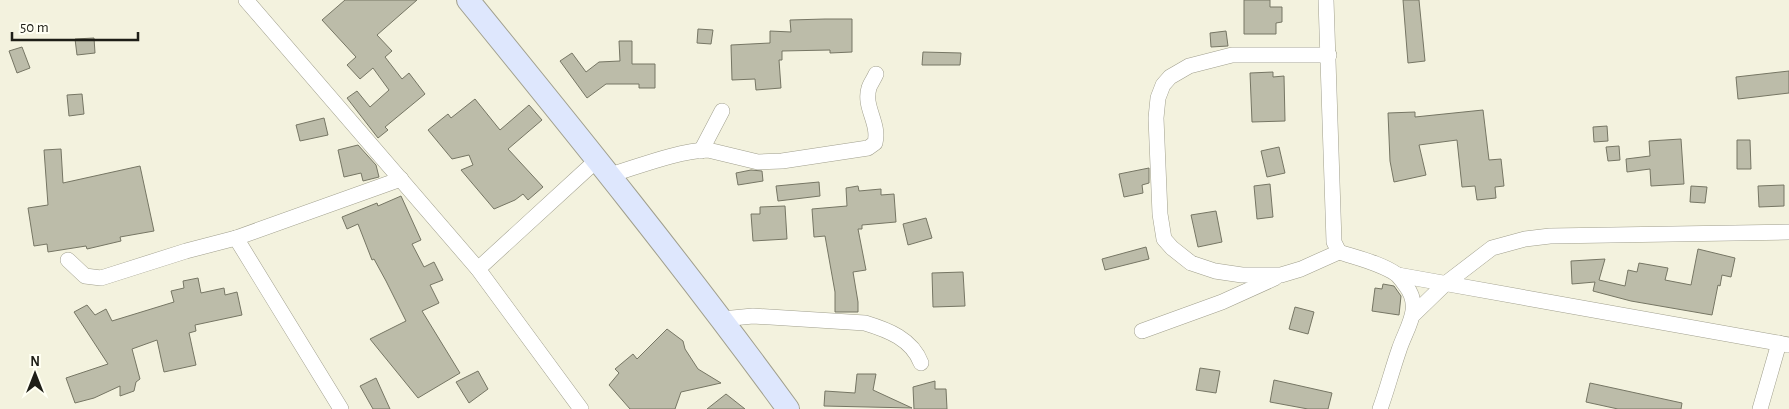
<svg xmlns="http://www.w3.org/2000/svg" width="1789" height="409" viewBox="0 0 1789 409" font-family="'Alegreya Sans',sans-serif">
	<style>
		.building { fill: #bcbca9; stroke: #767664 }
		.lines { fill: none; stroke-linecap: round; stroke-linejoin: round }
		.street-casing { stroke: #a09f8d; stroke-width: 16 }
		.secondary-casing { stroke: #a09f8d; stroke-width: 24 }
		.street { stroke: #fff; stroke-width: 15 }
		.secondary { stroke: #dee7fd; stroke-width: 22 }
	</style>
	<rect width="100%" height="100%" fill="#f3f2de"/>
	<g class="building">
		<path d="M345 0H417L377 35 392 51 385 57 402 79 409 73 425 94 385 127 388 130 378 138 347 98 357 91 370 107 389 90 373 68 360 79 347 65 356 57 322 20Z"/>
		<path d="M1244 0H1270V7H1282V22L1276 23V34H1244Z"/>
		<path d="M1403 0H1419L1425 61 1408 63Z"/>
		<path d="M825 19H852V52L830 53V50L782 51V60H779L781 88 756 90 755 79 732 80 731 45 770 43V31L791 32 790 20Z"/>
		<path d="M698 29 713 30 711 44 697 43Z"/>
		<path d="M1226 31 1228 46 1211 47 1210 33Z"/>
		<path d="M94 38 95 53 77 55 75 39Z"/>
		<path d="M619 41H632V64H655V88H639V84H606L587 98 560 61 572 53 586 72 599 62 620 61Z"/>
		<path d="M22 47 30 68 17 73 9 51Z"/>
		<path d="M923 52 961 53 960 65H922Z"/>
		<path d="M1789 71V93L1738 99 1736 77Z"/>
		<path d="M1273 72V77L1284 76 1285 121 1252 122 1250 73Z"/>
		<path d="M82 94 84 114 69 116 67 95Z"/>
		<path d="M475 99 500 130 529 105 542 120 508 149 543 187 528 200 523 194 515 200 494 209 461 170 473 165 469 155 452 159 428 130 448 114 451 118Z"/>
		<path d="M1483 110 1489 160 1501 159 1504 186 1495 187 1496 198 1477 200 1475 186 1462 187 1457 140 1419 145 1426 175 1394 182 1390 161 1388 113 1415 112V117Z"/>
		<path d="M324 118 328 135 300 141 296 125Z"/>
		<path d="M1607 126 1608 141 1594 142 1593 127Z"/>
		<path d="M1681 139 1684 184 1651 186 1650 169 1627 172 1626 159 1650 156 1649 141Z"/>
		<path d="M1737 140H1750L1751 169H1737Z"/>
		<path d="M358 145 376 165 379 177 363 181 361 173 344 177 338 150Z"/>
		<path d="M1619 146 1620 160 1608 161 1606 147Z"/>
		<path d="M1279 147 1285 173 1267 177 1261 151Z"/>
		<path d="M61 149 63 183 140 166 154 231 120 237 121 241 87 249 86 246 48 252 47 244 34 246 28 208 48 205 44 150Z"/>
		<path d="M1149 168V183L1142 185 1143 193 1124 197 1119 174Z"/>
		<path d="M751 170 762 171 763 181 738 185 736 173Z"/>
		<path d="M819 182 820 196 778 201 776 186Z"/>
		<path d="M1270 184 1273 217 1257 219 1254 186Z"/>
		<path d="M1784 185V206L1759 207 1758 186Z"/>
		<path d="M858 186 859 191 881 189V195L894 194 896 222 862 225V229H858L866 270 853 272 858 302V312H835V292L825 236 814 237 812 209 847 206 846 188Z"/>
		<path d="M1691 186 1707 187 1705 203 1690 202Z"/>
		<path d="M401 196 421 240 412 244 424 267 434 262 443 280 430 285 439 303 422 311 460 373 418 398 370 339 406 321 386 281 374 259 372 260 358 224 347 229 342 217 377 203 378 206Z"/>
		<path d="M785 206 787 239 753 241 751 214H760V207Z"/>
		<path d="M1216 211 1222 242 1198 247 1191 215Z"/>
		<path d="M926 218 932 238 908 245 903 224Z"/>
		<path d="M1146 247 1149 259 1105 270 1102 259Z"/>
		<path d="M1698 249 1735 258 1731 277 1722 275 1720 286 1718 285 1712 315 1631 301 1593 291 1595 282 1572 284V283L1571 261 1605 259 1599 280 1625 286 1628 270 1637 272 1639 263 1668 268 1665 280 1691 285Z"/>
		<path d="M963 272 965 306 933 307 932 273Z"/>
		<path d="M198 278 201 293 224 288 225 295 237 292 242 315 195 325 196 331 189 333 196 365 164 372 157 340 132 349 140 379 136 382 134 391 120 396V386L94 398 75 403 66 378 108 364 74 312 87 305 95 315 106 309 112 321 174 302 171 291 184 288 183 281Z"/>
		<path d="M1383 284 1394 286 1401 296 1399 315 1372 311 1375 288 1382 289Z"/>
		<path d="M1295 307 1314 312 1308 334 1289 329Z"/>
		<path d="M667 329 683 341 685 349 698 369 721 383 681 392 675 409H630L609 385 619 373 615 369 633 354 637 359Z"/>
		<path d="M1200 368 1220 371 1216 393 1196 390Z"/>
		<path d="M478 371 488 389 469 403 456 382Z"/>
		<path d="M857 374H876L873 390 912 408 824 406 825 391 855 393Z"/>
		<path d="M376 378 390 409H373L360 386Z"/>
		<path d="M1274 380 1332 393 1328 409H1308L1270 402Z"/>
		<path d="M935 381V389H946L947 409H914L913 387Z"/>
		<path d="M1590 383 1682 403 1681 409H1618L1586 402Z"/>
		<path d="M726 394 745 409H707Z"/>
	</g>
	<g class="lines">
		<g class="street-casing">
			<g id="street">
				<path d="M246 0 478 269 581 409"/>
				<path d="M1326 0 1334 242 1339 252C1357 258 1380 263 1396 274 1400 277 1403 282 1406 286 1423 308 1406 328 1399 350 1392 370 1387 390 1380 409"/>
				<path d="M1329 55H1232L1189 66 1170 77 1163 85 1158 98 1156 118 1160 214 1164 239 1172 248 1191 263 1215 271 1242 275H1281L1301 269 1339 252"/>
				<path d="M701 151 722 111"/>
				<path d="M610 175C640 166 677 151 708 150L758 162 782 161 868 148 875 143C880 123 863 107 869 88 870 84 874 79 876 74"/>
				<path d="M236 238 341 409"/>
				<path d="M68 260 85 276 101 278 186 251 236 238 401 179"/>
				<path d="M478 269 598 159"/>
				<path d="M1398 275 1789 345"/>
				<path d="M1414 314 1445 284 1492 248 1525 239 1550 236 1789 232"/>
				<path d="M722 319 753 316 865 323C888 330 912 339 921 363"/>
				<path d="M1142 331 1222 302 1275 278"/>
				<path d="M1760 409 1779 343"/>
			</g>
		</g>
		<g class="secondary-casing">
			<path id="secondary" d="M468 0C577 134 686 269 788 409"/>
		</g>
		<use href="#street" class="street"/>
		<use href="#secondary" class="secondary"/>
	</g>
	<g transform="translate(35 374)" stroke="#fffff3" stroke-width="4" paint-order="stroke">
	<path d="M0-4L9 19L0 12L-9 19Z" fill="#1e1e17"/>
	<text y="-8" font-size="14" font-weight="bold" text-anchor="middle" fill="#1e1e17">N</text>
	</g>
	<path d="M12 32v8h126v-8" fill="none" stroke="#1e1e17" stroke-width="2.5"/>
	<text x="20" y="32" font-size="15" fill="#1e1e17" stroke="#fffff3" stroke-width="4" paint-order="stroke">50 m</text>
</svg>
